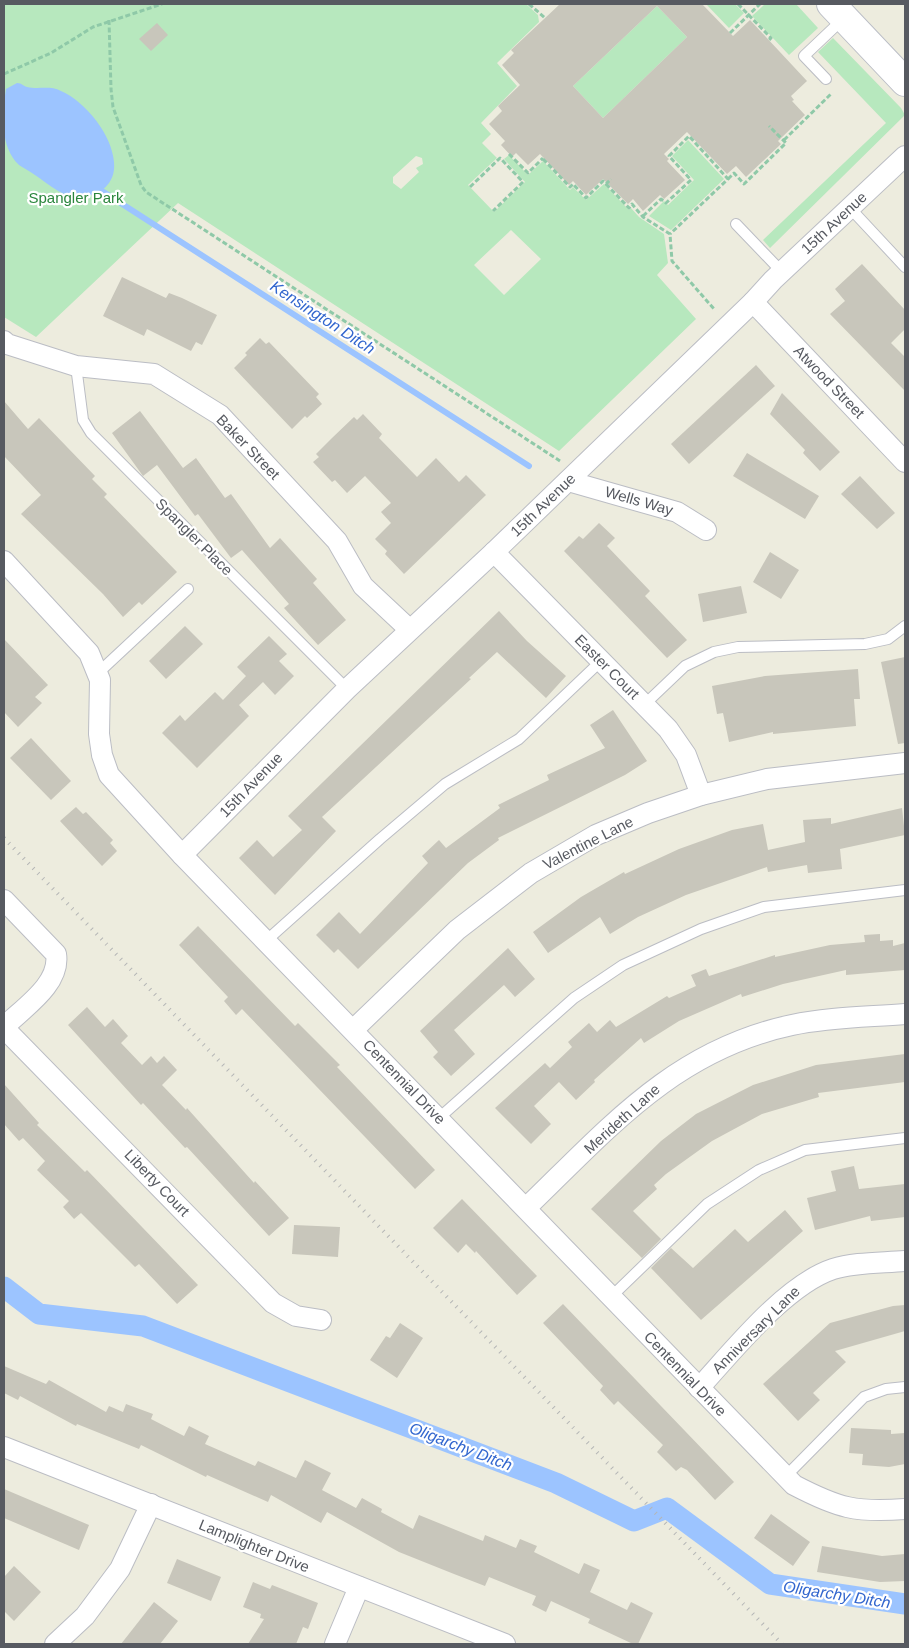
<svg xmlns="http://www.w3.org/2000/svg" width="909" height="1648" viewBox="0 0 909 1648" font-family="Helvetica,sans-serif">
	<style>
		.green { fill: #b7e8be; fill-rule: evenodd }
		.water { fill: #9cc4ff }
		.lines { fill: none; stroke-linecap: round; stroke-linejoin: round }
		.stream { stroke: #9cc4ff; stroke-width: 6 }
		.canal { stroke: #9cc4ff; stroke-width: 21 }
		.building { fill: #c8c6bb; fill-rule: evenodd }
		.lane-casing { stroke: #bbbdc4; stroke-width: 12 }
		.street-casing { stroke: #bbbdc4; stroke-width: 22 }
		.secondary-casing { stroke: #bbbec6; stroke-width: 30 }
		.path { stroke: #8fc9a8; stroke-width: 3; stroke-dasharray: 5 2.5; stroke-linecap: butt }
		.lane { stroke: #fff; stroke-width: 10 }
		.street { stroke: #fff; stroke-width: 20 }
		.secondary { stroke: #fff; stroke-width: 28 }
		.rail { stroke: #b5b6b6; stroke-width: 4; stroke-dasharray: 1 6; stroke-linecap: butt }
		.labels { text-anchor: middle; stroke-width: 4.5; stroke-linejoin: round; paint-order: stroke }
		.park-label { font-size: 15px; fill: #2b863d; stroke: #fff }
		.street-label { font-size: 15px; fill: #575a61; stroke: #fff }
		.water-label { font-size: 16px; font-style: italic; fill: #3266ce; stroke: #fff }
	</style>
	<rect width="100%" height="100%" fill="#edecde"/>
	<g class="green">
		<path d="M4 4H526L538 15 539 22 497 63 517 86 481 123 491 134 482 143 497 158 468 185 494 212 525 182 504 159 509 155 528 175 543 161 570 190 573 187 586 200 604 184 629 210 631 208 639 217 664 234 668 263 657 275 696 319 559 451 178 203 36 337 4 317ZM416 156 422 158 423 164 416 168 419 172 401 189 393 183V177ZM511 230 541 259 504 295 474 265Z"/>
		<path d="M706 4H735L744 13 729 28Z"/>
		<path d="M765 4H796L818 28 789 55 752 16Z"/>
		<path d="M657 6 687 37 603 118 573 86Z"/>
		<path d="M833 38 901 108 905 115 770 248 763 240 886 123 818 52Z"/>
		<path d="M688 140 724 179 671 230 649 216 664 201 668 205 694 180 672 156Z"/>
	</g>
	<path class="water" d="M17 83C22 83 23 86 27 87 39 90 49 85 61 91 86 102 112 135 114 162 117 190 88 203 64 194 53 189 43 180 32 173 28 170 23 168 19 165 0 147 2 114 6 89Z"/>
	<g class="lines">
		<path class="stream" d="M102 191 529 466"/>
		<path class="canal" d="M4 1287 39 1314 143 1326 556 1483 634 1521 667 1508 770 1584 905 1604"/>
	</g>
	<g class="building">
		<path d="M560 4H702L733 36 750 20 807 81 791 96 794 100 792 101 805 115 778 141 781 144 746 177 736 166 727 174 687 132 664 154 669 159 667 161 685 180 664 199 660 195 643 211 633 199 628 204 603 179 586 195 573 181 569 185 540 154 528 165 516 153 512 157 501 145 505 141 489 124 502 111 498 106 520 85 502 65 514 53 511 50ZM657 6 687 37 603 118 573 86Z"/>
		<path d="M157 23 168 35 151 51 139 39Z"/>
		<path d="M862 264 905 310V329L891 343 905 357V391L830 314 845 301 835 289Z"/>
		<path d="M122 277 166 298 169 293 182 298 217 315 202 345 196 342 191 351 147 329 144 336 103 316Z"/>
		<path d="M260 338 266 344 269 342 319 394 316 397 322 404 307 418 305 416 292 429 234 368 247 355 245 353Z"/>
		<path d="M756 365 775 386 689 464 671 444Z"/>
		<path d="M782 393 840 452 820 471 803 453 805 450 770 414Z"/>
		<path d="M4 401 28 429 39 418 95 476 92 479 107 494 104 497 177 572 142 605 139 602 123 617 103 594 21 514 41 495 4 456Z"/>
		<path d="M140 411 183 468 196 458 225 498 231 494 270 548 280 538 317 579 313 583 346 620 318 645 284 608 289 604 242 550 231 558 198 514 195 516 157 465 143 476 112 433Z"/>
		<path d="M363 414 382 434 379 438 417 477 436 458 459 482 466 475 486 495 404 574 385 554 387 551 375 539 391 523 381 512 391 503 365 476 347 493 335 480 332 482 313 462 319 457 316 454 332 438 354 417 357 420Z"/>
		<path d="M747 453 819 496 805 519 733 476Z"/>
		<path d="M860 476 895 513 877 529 841 494Z"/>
		<path d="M599 523 615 538 607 546 650 591 645 596 687 640 667 658 564 551 579 536 583 539Z"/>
		<path d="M770 552 799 570 781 599 753 582Z"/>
		<path d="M741 586 747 613 703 622 698 594Z"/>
		<path d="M499 611 527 641 566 676 546 698 497 652 469 678 471 679 322 817 336 831 275 895 239 858 257 840 273 857 302 830 288 816Z"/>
		<path d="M185 626 203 644 166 679 149 661Z"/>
		<path d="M269 636 287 654 279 661 294 676 275 695 263 682 239 705 249 716 197 768 162 733 180 715 185 721 215 692 223 700 246 676 237 667Z"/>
		<path d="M4 639 48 685 35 697 42 703 18 727 4 712Z"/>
		<path d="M905 657V743L898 744 881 662Z"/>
		<path d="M858 669 860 699H854L856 726 773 734V732L729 742 723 713 717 714 712 686 765 676Z"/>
		<path d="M613 710 647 761 625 775 498 838 499 840 468 863 358 969 338 949 334 953 316 935 339 912 360 934 428 863 422 856 439 840 446 848 500 808 498 805 549 780 547 775 605 748 590 725Z"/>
		<path d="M31 738 71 781 51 800 10 758Z"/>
		<path d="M76 807 83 814 86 812 113 840 110 843 117 851 102 866 60 821Z"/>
		<path d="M902 808 905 835 840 849 842 869 808 873 807 865 768 872 767 867 686 895 638 917 610 934 600 917 548 953 533 932 581 897 624 872 625 874 679 849 732 830 763 824 768 850 805 842 803 820 831 818V824Z"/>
		<path d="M198 926 295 1026 298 1023 340 1065 337 1067 435 1170 415 1189 242 1009 236 1015 224 1001 228 997 179 945Z"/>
		<path d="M880 934V941L893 940V946L905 943V970L846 975V970L783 984 742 997 741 994 679 1021 644 1043 641 1038 594 1080 595 1082 576 1100 559 1082 534 1106 551 1124 531 1144 495 1108 545 1063 550 1068 572 1047 568 1042 589 1023 597 1032 610 1020 616 1027 667 996 669 998 696 986 691 975 706 969 709 976 775 955V957L830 945 865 942 864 935Z"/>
		<path d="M508 948 535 979 515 997 504 985 454 1030 475 1054 451 1076 433 1057 438 1052 420 1031Z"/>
		<path d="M87 1007 105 1027 113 1019 128 1036 121 1043 142 1065 151 1056 157 1063 164 1056 177 1070 162 1085 186 1110 187 1108 254 1183 255 1181 289 1218 269 1236 187 1147 185 1148 143 1103 141 1105 68 1025Z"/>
		<path d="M905 1054V1082L818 1093 819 1097 762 1114 712 1141 666 1174 654 1185 657 1189 633 1211 661 1239 642 1258 591 1209 661 1141 696 1114 753 1085 816 1065Z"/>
		<path d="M4 1084 39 1123 37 1125 85 1172 87 1170 198 1285 177 1304 139 1264 135 1267 81 1213 74 1219 63 1207 69 1201 37 1170 45 1161 23 1138 19 1141 4 1124Z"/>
		<path d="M854 1166 859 1189 905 1184V1217L871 1221 870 1216 815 1230 807 1198 836 1191 831 1171Z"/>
		<path d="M462 1199 537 1276 517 1295 476 1251 475 1253 466 1244 458 1253 433 1228Z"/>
		<path d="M785 1210 803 1231 701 1320 651 1268 671 1248 693 1268 735 1229 748 1242Z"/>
		<path d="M294 1225 340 1227 338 1257 292 1254Z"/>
		<path d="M563 1304 734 1482 715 1500 687 1470 681 1467 676 1471 657 1452 663 1445 618 1401 614 1405 600 1390 603 1386 543 1323Z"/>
		<path d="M905 1305V1331L835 1351 846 1362 813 1393 820 1400 798 1421 763 1384 830 1323 893 1306Z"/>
		<path d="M400 1323 423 1338 397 1378 370 1360 386 1336 390 1338Z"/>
		<path d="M4 1366 46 1384 49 1380 106 1412 109 1406 123 1412 126 1404 153 1414 151 1419 184 1436 189 1426 209 1436 205 1444 255 1466 258 1461 296 1478 305 1460 331 1473 322 1490 356 1508 362 1498 382 1509 381 1512 413 1529 419 1515 483 1541 485 1535 516 1548 520 1539 537 1546 534 1552 579 1574 584 1563 600 1570 590 1592 627 1610 631 1602 653 1613 638 1644H633L588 1623 590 1619 551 1601 546 1612 532 1605 536 1596 489 1577 485 1586 454 1574 399 1552 327 1512 321 1523 271 1495 268 1502 207 1475 206 1477 141 1445 139 1449 77 1424 76 1426 20 1396 18 1400 4 1393Z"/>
		<path d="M851 1428 891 1430V1434L905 1433V1464L889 1467 862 1465 863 1454 849 1453Z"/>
		<path d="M4 1489 89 1525 79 1550 4 1518Z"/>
		<path d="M771 1514 810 1542 793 1566 754 1538Z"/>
		<path d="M822 1546 882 1556 905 1554V1581L880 1582 817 1572Z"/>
		<path d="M177 1559 221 1577 211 1601 167 1583Z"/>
		<path d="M14 1566 41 1592 14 1621 4 1611V1577Z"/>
		<path d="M253 1582 270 1589 272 1585 318 1603 308 1629 303 1627 296 1644H248L264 1619 260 1618 261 1614 243 1607Z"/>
		<path d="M154 1602 178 1621 160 1644H121Z"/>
	</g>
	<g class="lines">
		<g class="lane-casing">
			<g id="lane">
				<path d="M826 79 804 56 843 19"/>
				<path d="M850 208 905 267"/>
				<path d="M736 224 782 272"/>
				<path d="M76 366 83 420 91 433 347 689"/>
				<path d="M98 673 188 589"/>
				<path d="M644 705 685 666 714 652 738 647 865 644 888 639 905 626"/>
				<path d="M267 940 380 839 445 784 519 739 601 661"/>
				<path d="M439 1118 574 998 623 965 701 929 764 907 905 890"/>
				<path d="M611 1297 707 1204 759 1170 805 1150 905 1138"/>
				<path d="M786 1476 864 1397 886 1389 905 1387"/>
			</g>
		</g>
		<g class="street-casing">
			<g id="street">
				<path d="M753 302 905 462"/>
				<path d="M4 341 7 344 76 366 154 374 220 415 337 541 363 586 409 629"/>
				<path d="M568 481 677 512 706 530"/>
				<path d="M494 552 668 729 686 755 701 795"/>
				<path d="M4 561 89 653 100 680 99 734 102 755 109 775 182 855 794 1485C838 1508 856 1513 905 1509"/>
				<path d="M182 855 347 689 494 552 753 302 773 280 905 156"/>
				<path d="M4 900 56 954C61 984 23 1008 4 1027"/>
				<path d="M4 1028 273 1303 296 1316 321 1320"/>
				<path d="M354 1029 457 930 531 873 596 835 648 813 701 795 767 779 905 763"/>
				<path d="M526 1208C608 1129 674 1050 792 1025 829 1017 868 1017 905 1014"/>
				<path d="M699 1388C733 1351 785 1285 833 1269 855 1262 882 1263 905 1261"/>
				<path d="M4 1447 505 1644"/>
				<path d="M55 1644 85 1616 120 1569 151 1504"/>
				<path d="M335 1644 359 1587"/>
			</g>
		</g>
		<g class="secondary-casing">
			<path id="secondary" d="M831 4 905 82"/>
		</g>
		<g class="path">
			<path d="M529 4 545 18"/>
			<path d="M738 4 771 38 769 40"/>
			<path d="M109 20 111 89 113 107 141 185 146 192 560 461"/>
			<path d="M730 33 760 4"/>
			<path d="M4 74 51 53 93 27 162 4"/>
			<path d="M784 140 831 94"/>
			<path d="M509 154 528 173 543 158"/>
			<path d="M543 159 570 187 573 184 586 198 603 181 606 184 611 179"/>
			<path d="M728 179 734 173 744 184 786 143 769 126"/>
			<path d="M606 184 629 208 632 204 643 217 670 234 672 261 714 309"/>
			<path d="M470 187 500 158 502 160 523 182 493 211"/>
			<path d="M643 216 661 199 666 203 691 180 669 156 689 136 728 179 670 234"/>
		</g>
		<use href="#lane" class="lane"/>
		<use href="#street" class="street"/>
		<use href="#secondary" class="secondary"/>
		<path class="rail" d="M4 838 782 1644"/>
	</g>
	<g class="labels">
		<g class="park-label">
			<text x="76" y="203">Spangler Park</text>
		</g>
		<g class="street-label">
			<text transform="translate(834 223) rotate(-43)" y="5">15th Avenue</text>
			<text transform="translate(829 382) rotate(46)" y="5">Atwood Street</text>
			<text transform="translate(248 447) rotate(46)" y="5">Baker Street</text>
			<text transform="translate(639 501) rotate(16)" y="5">Wells Way</text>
			<text transform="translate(543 505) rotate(-44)" y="5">15th Avenue</text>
			<text transform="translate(194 537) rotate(45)" y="5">Spangler Place</text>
			<text transform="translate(607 667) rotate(45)" y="5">Easter Court</text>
			<text transform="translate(251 785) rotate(-46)" y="5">15th Avenue</text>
			<text transform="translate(588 843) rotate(-27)" y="5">Valentine Lane</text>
			<text transform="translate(404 1082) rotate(46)" y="5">Centennial Drive</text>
			<text transform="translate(622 1119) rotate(-42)" y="5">Merideth Lane</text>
			<text transform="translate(157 1183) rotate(46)" y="5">Liberty Court</text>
			<text transform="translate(756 1330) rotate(-45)" y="5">Anniversary Lane</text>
			<text transform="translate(685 1374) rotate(46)" y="5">Centennial Drive</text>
			<text transform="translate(254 1546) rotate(22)" y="5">Lamplighter Drive</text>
		</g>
		<g class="water-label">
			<text transform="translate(323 317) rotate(33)" y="6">Kensington Ditch</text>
			<text transform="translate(461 1446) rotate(21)" y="6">Oligarchy Ditch</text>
			<text transform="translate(837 1594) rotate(9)" y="6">Oligarchy Ditch</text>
		</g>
	</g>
	<rect width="909" height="1648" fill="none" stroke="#575a61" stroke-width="10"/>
</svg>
